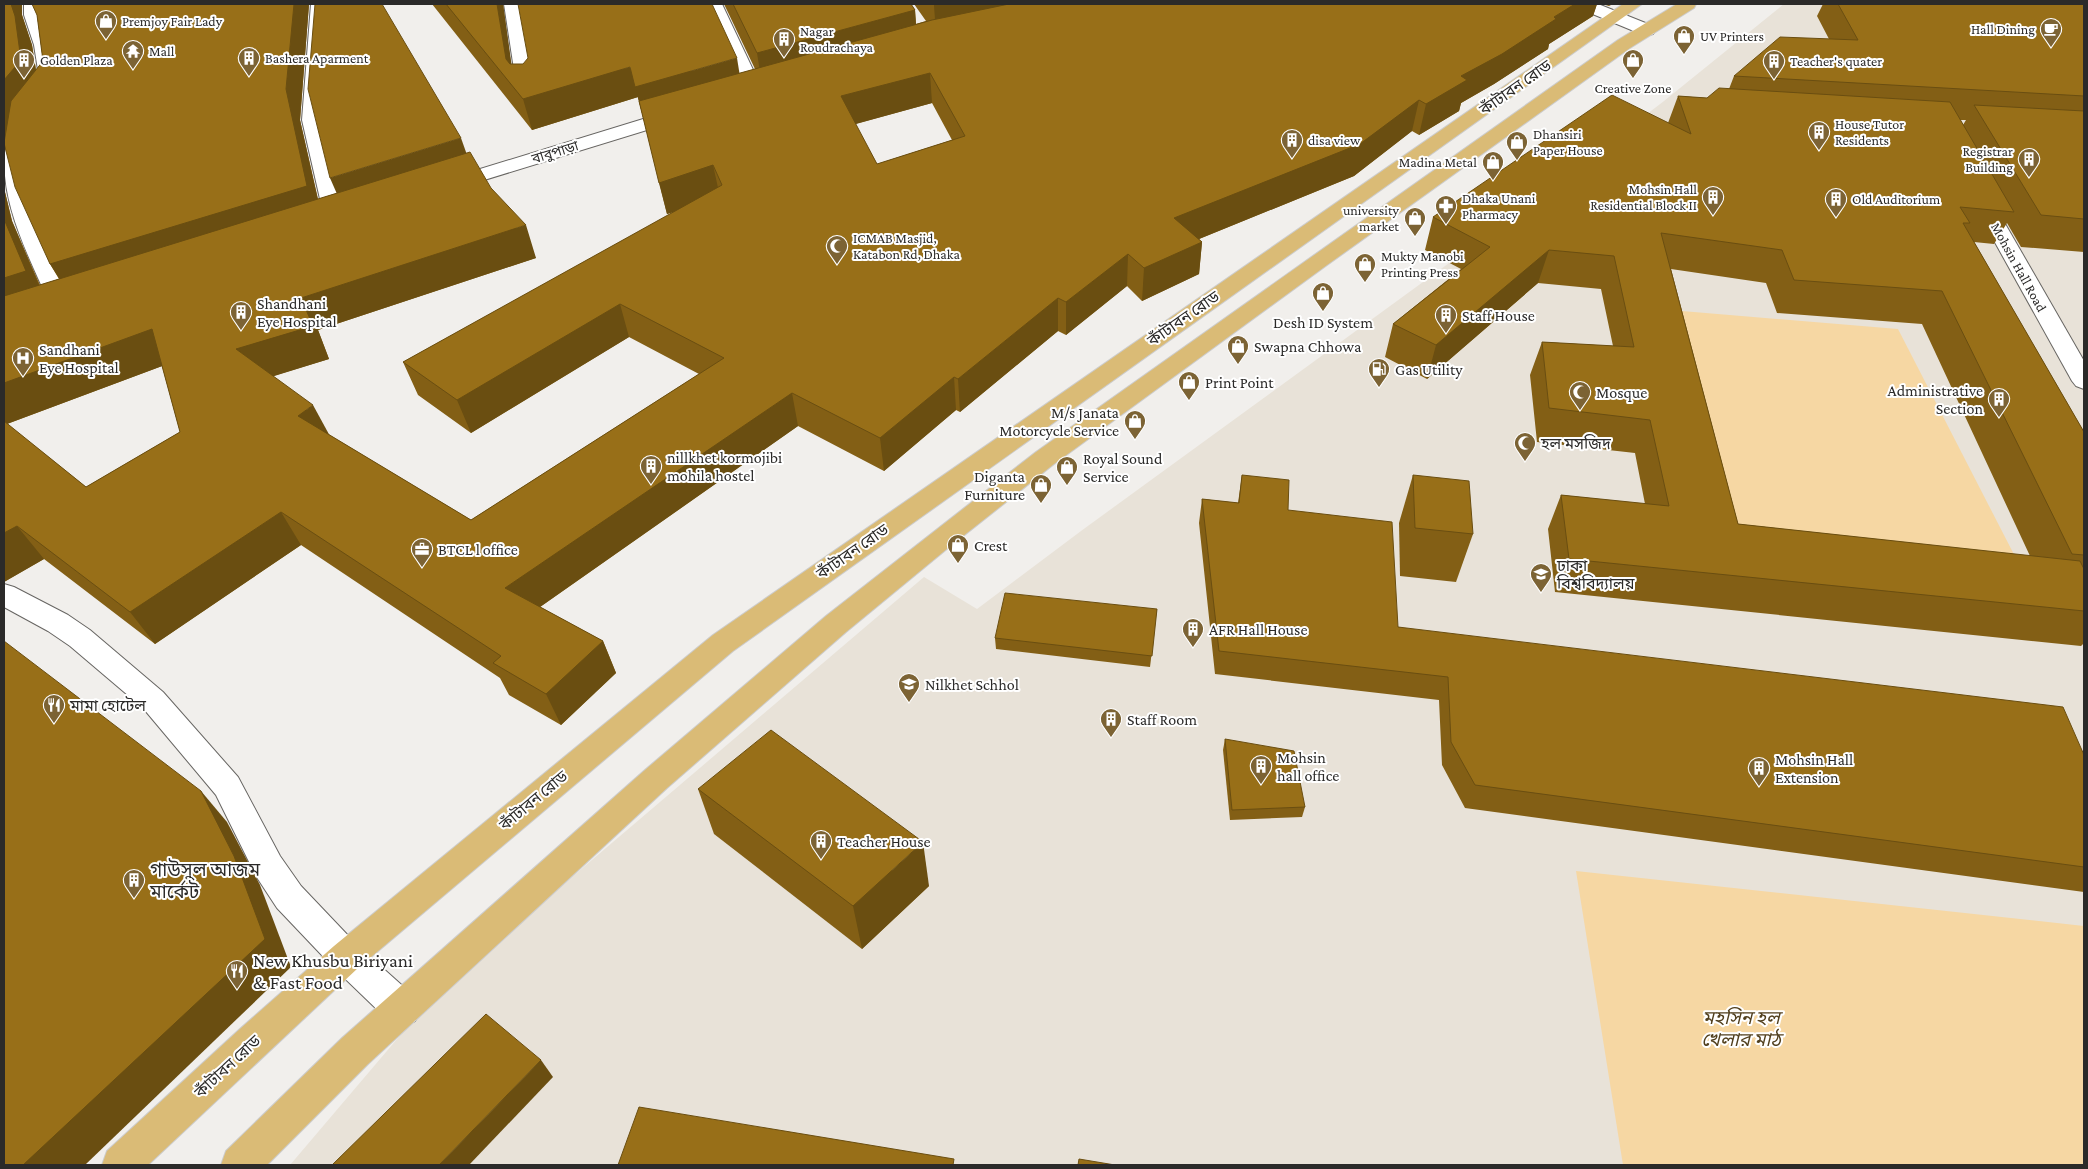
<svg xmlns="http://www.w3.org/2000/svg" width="2088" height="1169" viewBox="0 0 2088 1169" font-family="'Crimson Pro','Noto Sans Bengali',serif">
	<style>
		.built { fill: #e8e2d8 }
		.green { fill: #f6d7a3 }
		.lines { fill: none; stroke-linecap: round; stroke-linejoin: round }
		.minor-casing { stroke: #676562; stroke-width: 2 }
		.major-casing { stroke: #ccc; stroke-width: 2 }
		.minor { fill: #fff; fill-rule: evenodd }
		.major { fill: #dabb76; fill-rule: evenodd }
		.wall { fill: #835f15; fill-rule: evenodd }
		.shaded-wall { fill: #6a4e11 }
		.building { fill: #986f18; stroke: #6a4e11; fill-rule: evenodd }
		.labels { text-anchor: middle; stroke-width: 4; stroke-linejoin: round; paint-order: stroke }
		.far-poi-label { font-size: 14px; fill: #2b2a29; stroke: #fff; text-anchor: start }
		.far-street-label { font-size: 14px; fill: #2b2a29; stroke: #fff }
		.street-label { font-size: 16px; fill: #2b2a29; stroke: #fff }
		.poi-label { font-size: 16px; fill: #2b2a29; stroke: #fff; text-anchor: start }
		.near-poi-label { font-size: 19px; fill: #2b2a29; stroke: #fff; text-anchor: start }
		.near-park-label { font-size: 19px; font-style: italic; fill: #513f1d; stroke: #fff }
	</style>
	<rect width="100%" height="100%" fill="#f1efec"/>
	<path class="built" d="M1784 4H2084V1165H290L437 992 924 577 977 609 1081 531 1526 207 1664 101Z"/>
	<g class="green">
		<path d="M1670 310 1898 329 2023 572 1732 543Z"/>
		<path d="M1576 871 2084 926V1165H1623Z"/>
	</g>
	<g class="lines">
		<g class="minor-casing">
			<g id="minor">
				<path d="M24 4H40V15L52 45 56 70 53 74 47 75 41 74 38 70 34 45 24 15Z"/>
				<path d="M311 4H327L320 120 345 221 342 225 335 227 328 225 325 221 302 120Z"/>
				<path d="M504 4H520L535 89 532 93 526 94 520 93 517 89Z"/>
				<path d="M706 4H722L764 93 761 97 755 99 749 97 746 93Z"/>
				<path d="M1576 4H1598L1653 26 1656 30 1653 34 1647 35 1641 34 1578 8Z"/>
				<path d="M679 108 686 110 688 114 686 118 455 189 448 191 441 189 438 185 441 181Z"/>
				<path d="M17 133 24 135 27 139 22 175 34 220 73 307 70 312 62 314 54 312 51 307C31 261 0 204 5 153 6 147 6 140 10 135Z"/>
				<path d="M1982 195 1989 197 1992 201 2084 361V389L2076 386 2072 381 1972 201 1975 197Z"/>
				<path d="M4 584 14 587 68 615 90 630 163 692 238 777 280 856 301 886 358 946 415 997 420 1009 415 1021 402 1026 389 1021 334 968 277 908 256 876 216 795 143 708 70 646 48 631 4 607Z"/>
			</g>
		</g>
		<g class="major-casing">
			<g id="major">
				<path d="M1623 4H1642L733 651 358 968 148 1165H102L107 1151 241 1028 334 946 713 635Z"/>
				<path d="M1677 4H1696L1694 8 1630 48 1327 265 1054 464 948 548 846 632 667 788 368 1064 267 1165H221L226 1151 342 1038 645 770 826 616 1036 452 1618 40Z"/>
			</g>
		</g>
		<use href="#minor" class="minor"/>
		<use href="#major" class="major"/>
	</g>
	<g class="wall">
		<path d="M4 4H22V15L32 45 36 70 43 61 37 15 32 4H309L300 120 318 199 467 153 536 258 318 330 329 359 273 376 328 434 471 520 699 374 629 337 471 433 418 395 403 362 674 212 667 214 638 97 532 130 432 4H503L511 64 740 73 755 69 724 4H911L915 10 916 24 926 21 914 4H1597L1593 16 1549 44 1548 49 1494 84 1461 103 1459 111 1419 135 1412 131 1354 176 1199 239 1202 242 1199 274 1142 301 1127 286 1066 335 1058 331 960 412 956 410 884 471 798 426 540 607 603 641 616 673 561 725 509 695 500 678 301 545 155 644 44 559 4 582V188L12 221 40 285 59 279 50 264 5 147 4 154ZM932 103 952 140 877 164 855 124ZM162 366 180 432 86 487 7 424Z"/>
		<path d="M1602 4H1613L1609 6Z"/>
		<path d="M1823 4H2084V252L2021 247 2007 223 1994 244 1974 242 2084 432V643L2081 646 1555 592 1548 529 1561 495 1645 504 1635 453 1537 442 1530 375 1542 342 1613 346 1601 289 1538 283 1427 379 1385 357 1393 324 1461 269 1425 250 1433 217 1668 123 1678 96 1707 98 1729 89 1734 76 1829 39 1817 16ZM1960 120H1966L1963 125ZM1671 269 1766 283 1777 313 1922 324 2030 556 1738 524Z"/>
		<path d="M1242 475 1288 510 1398 627 2084 755V892L1465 808 1442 765 1439 700 1215 674 1199 523 1202 499 1238 503Z"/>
		<path d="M1413 475 1473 534 1456 582 1400 576 1399 523Z"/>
		<path d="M1157 609 1150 667 996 649 995 638Z"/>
		<path d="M1225 739 1305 807 1302 817 1230 820 1223 750Z"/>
		<path d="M698 789 929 886 862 949 714 834Z"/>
	</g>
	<g class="shaded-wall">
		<path d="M11 4H22V15L32 45 39 90 7 130 4 154V80Z"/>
		<path d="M294 4H309L300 120 322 218 71 297 50 264 286 89Z"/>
		<path d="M497 4H503L515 89 506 59Z"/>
		<path d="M941 4H1083L936 35 934 5Z"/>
		<path d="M1575 4H1597L1593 16 1549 44 1548 49 1494 84 1461 103 1459 111 1419 135 1426 104 1461 76Z"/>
		<path d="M915 10 917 40 762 84 757 53Z"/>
		<path d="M737 58 742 89 643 117 635 87Z"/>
		<path d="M630 67 638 97 532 130 523 99Z"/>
		<path d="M930 73 932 103 845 127 841 96Z"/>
		<path d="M1419 100 1412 131 1354 176 1172 250 1174 218Z"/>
		<path d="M461 138 472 169 344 210 330 178Z"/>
		<path d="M713 165 720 197 667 214 659 183Z"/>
		<path d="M4 188 12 221 47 304 4 318Z"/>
		<path d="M526 225 536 258 318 330 329 359 255 382 236 349 301 298Z"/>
		<path d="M1202 242 1199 274 1142 301 1144 268Z"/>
		<path d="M1549 250 1538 283 1427 379 1436 345Z"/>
		<path d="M1128 254 1127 286 1066 335V302Z"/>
		<path d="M1058 298V331L960 412 958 379Z"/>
		<path d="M620 304 629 337 471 433 457 400Z"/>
		<path d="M152 329 173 362 4 425V383Z"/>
		<path d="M954 377 956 410 884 471 880 438Z"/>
		<path d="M792 393 798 426 520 621 505 588Z"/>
		<path d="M313 405 331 438 298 416Z"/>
		<path d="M281 512 301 545 155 644 130 612Z"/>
		<path d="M17 526 44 559 4 582V533Z"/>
		<path d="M603 641 616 673 561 725 546 694Z"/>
		<path d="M201 791 227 822 260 885 291 967 85 1165H23Z"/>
		<path d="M923 842 929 886 862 949 853 906Z"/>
		<path d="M541 1060 553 1077 469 1165H439Z"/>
	</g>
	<g class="building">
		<path d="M4 4H11L15 16 21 60 4 80Z"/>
		<path d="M32 4H294L286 89 307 186 50 264 15 187 4 143 11 101 43 61 37 15Z"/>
		<path d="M315 4H382L461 138 330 178 308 89Z"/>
		<path d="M446 4H497L506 59 510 64H523L528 58 518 4H712L737 58 635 87 630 67 523 99Z"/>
		<path d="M733 4H911L915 10 757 53Z"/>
		<path d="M1009 4H1575L1554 17 1556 19 1502 54 1461 76 1467 80 1426 104 1419 100 1360 144 1174 218 1202 242 1144 268 1128 254 1066 302 1058 298 958 379 954 377 880 438 792 393 505 588 603 641 546 694 493 663 501 656 281 512 130 612 17 526 4 533V421L86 487 180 432 152 329 4 383V296L470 152 491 188 526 225 301 298 313 326 236 349 313 405 298 416 471 520 724 358 620 304 457 400 403 362 722 185 713 165 659 183 639 101 932 20ZM930 73 965 136 877 164 841 96Z"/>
		<path d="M1838 4H2084V96L1734 76 1780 37 1858 40Z"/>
		<path d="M1719 88 1950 102 2014 212 1960 207 1970 223H1963L2084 432V555L2072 554 1942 291 1794 280 1782 250 1661 233 1738 524 2080 561 2084 569V611L1569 559 1561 495 1669 506 1650 420 1549 408 1542 342 1634 347 1614 256 1549 250 1436 345 1393 324 1490 247 1433 217 1612 95 1691 134 1678 96 1707 98Z"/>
		<path d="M1974 105 2084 111V219L2041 215Z"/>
		<path d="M4 219 26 271 4 278Z"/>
		<path d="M1242 475 1289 480 1288 510 1392 522 1398 627 2063 707 2084 755V867L1475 785 1451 742 1448 677 1219 651 1202 499 1239 503Z"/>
		<path d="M1413 475 1469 481 1473 534 1415 528Z"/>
		<path d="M1005 593 1157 609 1152 656 995 638Z"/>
		<path d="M4 641 201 791 234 856 265 939 23 1165H4Z"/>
		<path d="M771 730 923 842 853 906 698 789Z"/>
		<path d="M1225 739 1294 751 1305 807 1232 810Z"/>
		<path d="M486 1014 541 1060 439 1165H332Z"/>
		<path d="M639 1107 954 1159 953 1165H618Z"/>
		<path d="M1079 1159 1115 1165H1078Z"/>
	</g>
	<defs>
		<g id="shop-pin" transform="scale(1.125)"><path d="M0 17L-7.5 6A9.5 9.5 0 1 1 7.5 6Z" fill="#7c6334" stroke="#fff"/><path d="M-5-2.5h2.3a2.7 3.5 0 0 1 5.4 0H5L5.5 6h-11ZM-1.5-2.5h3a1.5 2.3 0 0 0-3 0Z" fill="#fff"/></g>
		<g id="cafe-pin" transform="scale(1.125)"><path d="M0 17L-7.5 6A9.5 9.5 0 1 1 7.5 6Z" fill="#7c6334" stroke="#fff"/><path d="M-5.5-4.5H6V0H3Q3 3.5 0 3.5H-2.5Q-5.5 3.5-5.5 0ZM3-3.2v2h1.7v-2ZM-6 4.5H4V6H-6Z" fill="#fff"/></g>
		<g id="building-pin" transform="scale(1.125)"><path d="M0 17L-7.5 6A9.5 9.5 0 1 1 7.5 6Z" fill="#7c6334" stroke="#fff"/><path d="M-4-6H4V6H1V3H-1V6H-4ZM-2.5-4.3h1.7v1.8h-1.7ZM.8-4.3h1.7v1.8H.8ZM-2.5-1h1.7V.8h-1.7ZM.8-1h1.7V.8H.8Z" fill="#fff"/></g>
		<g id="temple-pin" transform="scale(1.125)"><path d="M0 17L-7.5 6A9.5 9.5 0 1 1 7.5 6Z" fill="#7c6334" stroke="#fff"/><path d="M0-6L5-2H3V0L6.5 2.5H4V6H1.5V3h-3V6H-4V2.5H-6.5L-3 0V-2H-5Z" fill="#fff"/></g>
		<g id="pharmacy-pin" transform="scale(1.125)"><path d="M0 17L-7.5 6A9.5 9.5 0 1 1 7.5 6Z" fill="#7c6334" stroke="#fff"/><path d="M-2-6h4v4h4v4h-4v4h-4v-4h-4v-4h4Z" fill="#fff"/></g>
		<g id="mosque-pin" transform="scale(1.125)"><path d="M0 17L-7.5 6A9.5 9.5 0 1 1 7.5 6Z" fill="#7c6334" stroke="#fff"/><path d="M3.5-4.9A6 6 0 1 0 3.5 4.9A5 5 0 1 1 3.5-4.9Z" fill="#fff"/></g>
		<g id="hospital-pin" transform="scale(1.125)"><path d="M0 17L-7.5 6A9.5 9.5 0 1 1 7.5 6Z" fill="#7c6334" stroke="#fff"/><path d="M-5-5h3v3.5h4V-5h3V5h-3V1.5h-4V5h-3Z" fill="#fff"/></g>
		<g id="fuel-pin" transform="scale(1.125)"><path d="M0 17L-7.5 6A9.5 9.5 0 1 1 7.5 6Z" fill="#7c6334" stroke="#fff"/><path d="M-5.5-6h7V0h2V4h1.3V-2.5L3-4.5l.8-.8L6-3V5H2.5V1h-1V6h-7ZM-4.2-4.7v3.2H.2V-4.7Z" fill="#fff"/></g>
		<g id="office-pin" transform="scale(1.125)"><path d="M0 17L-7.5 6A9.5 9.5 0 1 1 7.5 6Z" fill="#7c6334" stroke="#fff"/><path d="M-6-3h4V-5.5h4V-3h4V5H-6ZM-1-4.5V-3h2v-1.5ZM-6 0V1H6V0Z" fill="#fff"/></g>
		<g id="university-pin" transform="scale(1.125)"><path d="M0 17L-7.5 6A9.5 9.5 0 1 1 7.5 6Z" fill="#7c6334" stroke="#fff"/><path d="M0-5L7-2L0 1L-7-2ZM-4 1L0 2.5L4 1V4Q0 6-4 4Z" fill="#fff"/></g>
		<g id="school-pin" transform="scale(1.125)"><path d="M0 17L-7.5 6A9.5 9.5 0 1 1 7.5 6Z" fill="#7c6334" stroke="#fff"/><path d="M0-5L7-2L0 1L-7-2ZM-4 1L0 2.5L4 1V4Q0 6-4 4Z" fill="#fff"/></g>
		<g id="restaurant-pin" transform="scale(1.125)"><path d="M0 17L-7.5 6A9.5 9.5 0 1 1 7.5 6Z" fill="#7c6334" stroke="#fff"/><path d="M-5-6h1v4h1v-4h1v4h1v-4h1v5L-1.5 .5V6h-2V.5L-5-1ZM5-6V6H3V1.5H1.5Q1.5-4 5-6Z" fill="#fff"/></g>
	</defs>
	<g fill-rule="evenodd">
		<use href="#shop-pin" x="106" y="21"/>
		<use href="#cafe-pin" x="2051" y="29"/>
		<use href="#shop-pin" x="1684" y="36"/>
		<use href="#building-pin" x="784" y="39"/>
		<use href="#temple-pin" x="133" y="51"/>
		<use href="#building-pin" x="249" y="58"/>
		<use href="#building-pin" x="24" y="60"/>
		<use href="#shop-pin" x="1633" y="60"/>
		<use href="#building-pin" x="1774" y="61"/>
		<use href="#building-pin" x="1819" y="132"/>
		<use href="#building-pin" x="1292" y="140"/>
		<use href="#shop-pin" x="1517" y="142"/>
		<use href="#building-pin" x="2029" y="159"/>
		<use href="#shop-pin" x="1493" y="162"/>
		<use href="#building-pin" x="1713" y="197"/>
		<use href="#building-pin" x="1836" y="199"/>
		<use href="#pharmacy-pin" x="1446" y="206"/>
		<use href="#shop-pin" x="1415" y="218"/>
		<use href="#mosque-pin" x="837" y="246"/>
		<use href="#shop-pin" x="1365" y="264"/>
		<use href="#shop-pin" x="1323" y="293"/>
		<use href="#building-pin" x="241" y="312"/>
		<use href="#building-pin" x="1446" y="315"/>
		<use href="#shop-pin" x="1238" y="346"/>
		<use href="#hospital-pin" x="23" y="358"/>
		<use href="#fuel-pin" x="1379" y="369"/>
		<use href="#shop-pin" x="1189" y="382"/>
		<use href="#mosque-pin" x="1580" y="392"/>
		<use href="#building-pin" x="1999" y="399"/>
		<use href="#shop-pin" x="1135" y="421"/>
		<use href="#mosque-pin" x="1525" y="443"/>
		<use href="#building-pin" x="651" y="466"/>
		<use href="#shop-pin" x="1067" y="467"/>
		<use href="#shop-pin" x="1041" y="485"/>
		<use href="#shop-pin" x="958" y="545"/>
		<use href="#office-pin" x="422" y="549"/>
		<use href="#university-pin" x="1541" y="574"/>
		<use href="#building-pin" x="1193" y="629"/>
		<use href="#school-pin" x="909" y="684"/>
		<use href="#restaurant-pin" x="54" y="705"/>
		<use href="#building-pin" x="1111" y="719"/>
		<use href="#building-pin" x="1261" y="766"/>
		<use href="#building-pin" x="1759" y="768"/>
		<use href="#building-pin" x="821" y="841"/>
		<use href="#building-pin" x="134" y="880"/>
		<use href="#restaurant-pin" x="237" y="971"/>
	</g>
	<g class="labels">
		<g class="far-poi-label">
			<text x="122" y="26">Premjoy Fair Lady</text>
			<text x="2035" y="34" text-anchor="end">Hall Dining</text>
			<text x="800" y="36">Nagar<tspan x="800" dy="16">Roudrachaya</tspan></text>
			<text x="1700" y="41">UV Printers</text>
			<text x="149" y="56">Mall</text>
			<text x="265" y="63">Bashera Aparment</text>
			<text x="40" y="65">Golden Plaza</text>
			<text x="1790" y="66">Teacher's quater</text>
			<text x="1633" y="93" text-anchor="middle">Creative Zone</text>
			<text x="1835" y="129">House Tutor<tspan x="1835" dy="16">Residents</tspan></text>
			<text x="1533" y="139">Dhansiri<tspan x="1533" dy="16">Paper House</tspan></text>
			<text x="1308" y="145">disa view</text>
			<text x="2013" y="156" text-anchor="end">Registrar<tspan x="2013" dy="16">Building</tspan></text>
			<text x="1477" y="167" text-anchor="end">Madina Metal</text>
			<text x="1697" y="194" text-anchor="end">Mohsin Hall<tspan x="1697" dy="16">Residential Block II</tspan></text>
			<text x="1462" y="203">Dhaka Unani<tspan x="1462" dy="16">Pharmacy</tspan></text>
			<text x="1852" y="204">Old Auditorium</text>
			<text x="1399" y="215" text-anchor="end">university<tspan x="1399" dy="16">market</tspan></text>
			<text x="853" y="243">ICMAB Masjid,<tspan x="853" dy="16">Katabon Rd, Dhaka</tspan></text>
			<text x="1381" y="261">Mukty Manobi<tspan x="1381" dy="16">Printing Press</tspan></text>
		</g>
		<g class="far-street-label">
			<text transform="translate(555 152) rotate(-17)" y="5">বাবুপাড়া</text>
			<text transform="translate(2019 267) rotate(61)" y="5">Mohsin Hall Road</text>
		</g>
		<g class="street-label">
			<text transform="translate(1515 87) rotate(-35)" y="6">কাঁটাবন রোড</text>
			<text transform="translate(1183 318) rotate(-35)" y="6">কাঁটাবন রোড</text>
			<text transform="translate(852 551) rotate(-35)" y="6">কাঁটাবন রোড</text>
			<text transform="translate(533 800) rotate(-40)" y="6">কাঁটাবন রোড</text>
			<text transform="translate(227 1066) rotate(-43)" y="6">কাঁটাবন রোড</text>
		</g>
		<g class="poi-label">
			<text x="257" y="309">Shandhani<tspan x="257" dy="18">Eye Hospital</tspan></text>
			<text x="1462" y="321">Staff House</text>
			<text x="1323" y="328" text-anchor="middle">Desh ID System</text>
			<text x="1254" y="352">Swapna Chhowa</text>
			<text x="39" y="355">Sandhani<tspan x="39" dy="18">Eye Hospital</tspan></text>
			<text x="1395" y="375">Gas Utility</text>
			<text x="1205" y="388">Print Point</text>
			<text x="1983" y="396" text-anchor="end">Administrative<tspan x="1983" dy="18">Section</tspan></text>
			<text x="1596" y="398">Mosque</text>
			<text x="1119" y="418" text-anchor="end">M/s Janata<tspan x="1119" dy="18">Motorcycle Service</tspan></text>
			<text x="1541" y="449">হল মসজিদ</text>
			<text x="667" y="463">nillkhet kormojibi<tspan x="667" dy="18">mohila hostel</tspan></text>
			<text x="1083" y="464">Royal Sound<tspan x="1083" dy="18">Service</tspan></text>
			<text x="1025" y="482" text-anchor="end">Diganta<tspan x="1025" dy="18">Furniture</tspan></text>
			<text x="974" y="551">Crest</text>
			<text x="438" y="555">BTCL l office</text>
			<text x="1557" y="571">ঢাকা<tspan x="1557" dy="18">বিশ্ববিদ্যালয়</tspan></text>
			<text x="1209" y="635">AFR Hall House</text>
			<text x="925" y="690">Nilkhet Schhol</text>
			<text x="70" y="711">মামা হোটেল</text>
			<text x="1127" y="725">Staff Room</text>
			<text x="1277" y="763">Mohsin<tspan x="1277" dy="18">hall office</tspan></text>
			<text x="1775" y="765">Mohsin Hall<tspan x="1775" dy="18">Extension</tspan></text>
			<text x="837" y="847">Teacher House</text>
		</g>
		<g class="near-poi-label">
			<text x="150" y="876">গাউসুল আজম<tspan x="150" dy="22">মার্কেট</tspan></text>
			<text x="253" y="967">New Khusbu Biriyani<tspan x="253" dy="22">&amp; Fast Food</tspan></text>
		</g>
		<g class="near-park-label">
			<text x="1741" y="1024">মহসিন হল<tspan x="1741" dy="22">খেলার মাঠ</tspan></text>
		</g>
	</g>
	<rect width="2088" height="1169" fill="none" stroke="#2b2a29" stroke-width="10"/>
</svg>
